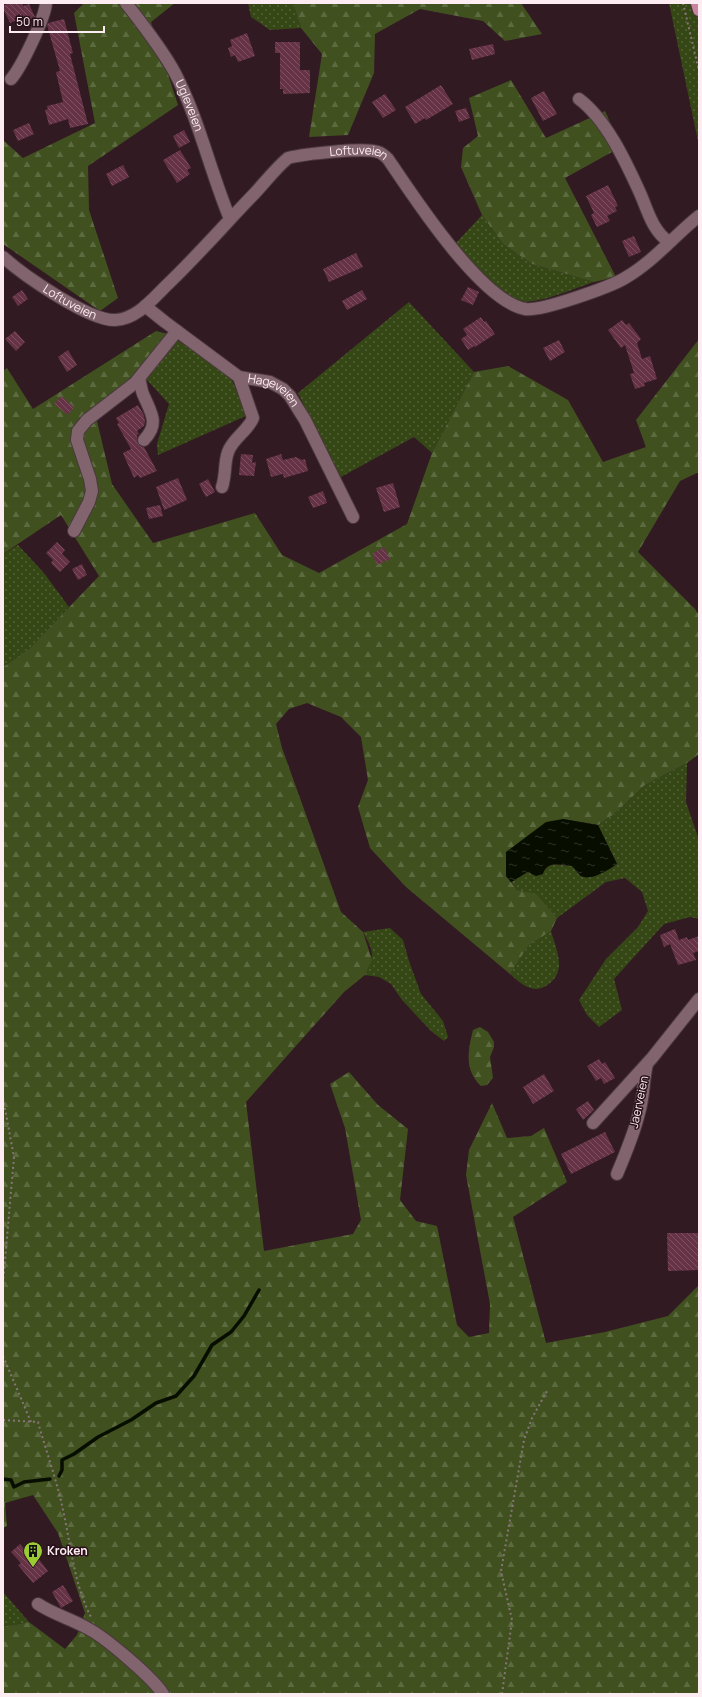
<svg xmlns="http://www.w3.org/2000/svg" width="702" height="1697" viewBox="0 0 702 1697" font-family="Manrope,sans-serif">
	<style>
		.grass { fill: url(#grass-dots) }
		.forest { fill: url(#forest-firs) }
		.water { fill: url(#water-ripples) }
		.lines { fill: none; stroke-linecap: round; stroke-linejoin: round }
		.stream { stroke: #070e00; stroke-width: 3.5 }
		.building { fill: url(#building-back-hatch) }
		.minor-casing { stroke: #4b383e; stroke-width: 14 }
		.major-casing { stroke: #4b383e; stroke-width: 14 }
		.path { stroke: #89747b; stroke-width: 2; stroke-dasharray: 2 3; stroke-linecap: butt }
		.minor { stroke: #81646d; stroke-width: 12 }
		.major { stroke: #cb849e; stroke-width: 12 }
		.labels { text-anchor: middle; stroke-width: 3; stroke-linejoin: round; paint-order: stroke }
		.street-label { font-size: 12px; fill: #fdecf1; stroke: #281119 }
		.poi-label { font-size: 12px; font-weight: bold; fill: #fdecf1; stroke: #281119; text-anchor: start }
	</style>
	<defs>
		<pattern id="grass-dots" width="8" height="8" patternUnits="userSpaceOnUse"><rect width="8" height="8" fill="#364716"/><path d="M2 2h.1M6 6h.1" fill="none" stroke="#546238" stroke-width="1.8" stroke-linecap="round"/></pattern>
		<pattern id="forest-firs" width="22" height="20" patternUnits="userSpaceOnUse"><rect width="22" height="20" fill="#40511f"/><path d="M5 1l3.5 6h-7zM16 11l3.5 6h-7z" fill="#5c6a40"/></pattern>
		<pattern id="water-ripples" width="26" height="14" patternUnits="userSpaceOnUse"><rect width="26" height="14" fill="#070e00"/><path d="M2 4q2-2 4 0t4 0M15 11q2-2 4 0t4 0" fill="none" stroke="#2c3126"/></pattern>
		<pattern id="building-back-hatch" width="6" height="6" patternUnits="userSpaceOnUse"><rect width="6" height="6" fill="#663346"/><path d="M-1 5l2 2M0 0l6 6M5-1l2 2" fill="none" stroke="#7d5161"/></pattern>
	</defs>
	<rect width="100%" height="100%" fill="#321a23"/>
	<g class="grass">
		<path d="M248 3H293L301 28 270 30 251 17Z"/>
		<path d="M669 3H699V146Z"/>
		<path d="M482 215 503 244 532 264 594 282C575 288 538 305 519 301 505 298 466 256 456 243Z"/>
		<path d="M409 302 474 372 432 453 414 437 339 478 298 393Z"/>
		<path d="M168 334 229 374 248 415 158 455 157 444 169 404 148 381 136 379Z"/>
		<path d="M18 545 44 573 69 607 29 649 3 667V554Z"/>
		<path d="M687 763 686 802 699 840V919L690 917 664 924 614 979 622 1010 599 1027 587 1015 579 1000 606 959 638 927 648 911 642 892 625 878 606 882 557 918 536 895 517 890 511 882C518 879 521 875 528 872L536 876 551 864 572 866C575 869 578 874 581 876 592 881 608 870 617 864L598 825 614 814 645 785Z"/>
		<path d="M390 928 403 940 409 961 421 994 443 1021 448 1037 444 1041 431 1031 402 1000 391 984 379 977 365 975C375 954 374 952 363 932Z"/>
		<path d="M551 931C554 942 559 953 559 964 559 972 556 978 550 983 535 996 522 985 510 974L529 945Z"/>
		<path d="M3 1592 29 1622 3 1627Z"/>
	</g>
	<g class="forest">
		<path d="M84 3H175L151 22 178 105 88 166 89 210 118 298 100 311 3 244V140L23 158 95 123 74 13Z"/>
		<path d="M293 3H521L542 34 505 41 483 21 420 9 375 34 374 73 348 135 309 137 322 54 301 28Z"/>
		<path d="M511 80 546 138 605 111 621 147 565 178 616 277 594 282 532 264 503 244 482 215 461 167 463 148 478 136 469 98Z"/>
		<path d="M156 331 168 334 136 379 97 421 112 484 153 543 255 513 282 555 319 573 407 524 432 453 474 372 508 366 568 400 603 462 646 447 636 420 699 339V472L680 481 638 552 695 609 699 615V754L687 763 645 785 614 814 598 825 563 819 506 876 517 890 536 894 557 918 551 931 529 945 510 974 406 887 370 848 358 807 368 780 361 737 341 717 307 703 289 709 276 724 282 748 341 912 363 932 372 960 365 975 344 992 246 1102 264 1251 353 1234 361 1220 345 1128 330 1084 349 1072 378 1105 408 1129 400 1200 416 1221 437 1226 457 1325 469 1337 489 1333 490 1304 466 1175 469 1150 492 1103 507 1138 531 1136 544 1128 567 1182 513 1217 546 1343 605 1332 668 1316 699 1285V1694H3V1627L29 1622 65 1649 77 1635 85 1613 58 1533 33 1495 5 1503 7 1526 3 1528V667L29 649 99 576 61 515 3 554V371L7 368 33 409Z"/>
		<path d="M480 1027 488 1032 494 1042V1047L490 1057 493 1078 487 1085 481 1086C464 1070 468 1050 473 1030Z"/>
	</g>
	<path class="water" d="M563 819 598 825 617 864C608 870 592 881 581 876 578 874 575 869 572 866 561 865 547 860 543 874L536 876 528 872C521 875 518 879 511 882L506 876V852L546 822Z"/>
	<g class="lines">
		<g class="stream">
			<path d="M59 1476 62 1470V1460L74 1454 98 1437 131 1420 156 1403 176 1396 194 1376 212 1345 231 1332 244 1316 259 1290"/>
			<path d="M3 1479 11 1480 14 1487 24 1482 50 1479"/>
		</g>
	</g>
	<g class="building">
		<path d="M9 3H22L23 6 29 4 35 17 21 23 17 20 10 23 3 8V6Z"/>
		<path d="M64 19 73 53 70 54 88 124 70 128 68 119 49 125 45 110 48 109 47 106 63 102 56 72 60 71 47 25 48 23Z"/>
		<path d="M247 33 255 56 238 62 235 55 231 57 228 48 232 46 230 40Z"/>
		<path d="M275 42H300V70H310V93L283 94V89H280V53H275Z"/>
		<path d="M493 44 495 54 472 60 469 49Z"/>
		<path d="M441 85 453 104 426 120 425 118 415 124 405 107Z"/>
		<path d="M544 91 557 114 543 121 531 98Z"/>
		<path d="M385 94 396 110 383 118 372 102Z"/>
		<path d="M466 108 470 118 459 122 455 111Z"/>
		<path d="M29 123 34 134 18 141 13 130Z"/>
		<path d="M184 130 190 142 179 148 173 136Z"/>
		<path d="M180 150 191 168 187 170 190 174 177 183 163 160Z"/>
		<path d="M123 165 129 177 112 186 106 174Z"/>
		<path d="M608 185 618 206 615 207 617 211 607 216 610 221 597 227 591 215 594 213 586 196Z"/>
		<path d="M634 236 641 252 629 257 622 241Z"/>
		<path d="M356 253 363 267 329 282 323 269Z"/>
		<path d="M468 287 479 292 473 305 461 300Z"/>
		<path d="M22 290 28 299 18 306 12 297Z"/>
		<path d="M362 290 367 299 347 310 342 301Z"/>
		<path d="M481 317 484 322 486 321 495 334 475 347 474 346 468 350 461 339 467 335 463 329Z"/>
		<path d="M622 320 626 325 629 323 641 339 637 343 642 359 650 356 657 379 644 383 645 386 635 389 630 374 634 373 625 345 621 348 608 330Z"/>
		<path d="M15 331 25 342 16 351 5 339Z"/>
		<path d="M559 340 565 352 550 361 543 348Z"/>
		<path d="M68 350 77 365 67 372 58 357Z"/>
		<path d="M61 396 74 407 68 415 54 404Z"/>
		<path d="M138 405 144 415 145 422 144 426 137 431 139 434 137 435V442L140 446 144 447 157 471 140 478 138 475 134 478 125 458 123 453 131 449 117 424 119 423 116 418Z"/>
		<path d="M241 454 253 455 252 463 256 462 254 476 239 475Z"/>
		<path d="M281 454 283 460 296 457 302 460 305 459 308 471 284 478 283 474 271 477 266 459Z"/>
		<path d="M178 478 187 500 164 510 156 487Z"/>
		<path d="M208 479 215 492 206 497 199 484Z"/>
		<path d="M393 483 400 507 384 512 376 488Z"/>
		<path d="M323 491 327 503 313 508 308 497Z"/>
		<path d="M160 505 163 516 149 519 146 508Z"/>
		<path d="M57 542 65 550 62 554 70 562 60 572 51 563 53 560 46 553Z"/>
		<path d="M384 547 390 559 377 565 372 554Z"/>
		<path d="M82 564 87 575 78 580 72 569Z"/>
		<path d="M675 929 679 940 687 937 688 940 699 936V951L693 953 696 960 678 965 670 944 664 947 660 935Z"/>
		<path d="M599 1059 602 1064 605 1062 615 1078 604 1084 601 1078 596 1081 587 1066Z"/>
		<path d="M544 1074 554 1091 533 1104 523 1087Z"/>
		<path d="M588 1101 594 1110 583 1120 576 1109Z"/>
		<path d="M605 1132 615 1152 571 1174 561 1154Z"/>
		<path d="M667 1233H699V1270L668 1271Z"/>
		<path d="M20 1544 30 1556 34 1553 48 1571 33 1583 18 1565 21 1563 11 1552Z"/>
		<path d="M63 1585 73 1601 61 1608 52 1592Z"/>
	</g>
	<g class="lines">
		<g class="minor-casing">
			<g id="minor">
				<path id="s1" d="M126 3C143 25 162 49 175 73 199 119 210 171 230 219"/>
				<path d="M11 79C21 68 45 18 46 3"/>
				<path d="M579 99C606 119 626 162 640 193 648 211 652 230 669 242"/>
				<path id="s2" d="M3 257C23 275 89 321 115 320 138 319 154 297 169 283 199 254 226 223 255 193 266 181 276 168 288 158 304 154 364 147 378 152 382 153 385 156 388 159 413 196 481 301 525 309 540 312 610 287 625 278 653 262 674 236 699 216"/>
				<path id="s3" d="M145 306 165 322 239 377 270 382 283 389 290 396 305 420 353 517"/>
				<path d="M139 379C141 384 141 389 143 394 151 413 160 423 144 440"/>
				<path d="M222 487C226 476 224 463 228 452 233 438 248 431 253 418L239 377"/>
				<path d="M74 531 89 502 92 491 90 479 77 440 78 431 87 420 135 383 177 331"/>
				<path d="M593 1123 652 1058 699 999"/>
				<path d="M617 1174C625 1155 634 1134 639 1113 644 1097 643 1081 647 1064"/>
				<path d="M38 1604C53 1614 71 1619 87 1628 105 1637 153 1678 163 1694"/>
			</g>
		</g>
		<g class="major-casing">
			<path id="major" d="M697 3 699 10"/>
		</g>
		<g class="path">
			<path d="M683 3 699 71"/>
			<path d="M3 1098 14 1157 3 1283"/>
			<path d="M3 1356 31 1422"/>
			<path d="M3 1420 38 1422C46 1451 57 1481 63 1510 71 1546 74 1584 91 1617"/>
			<path d="M502 1694 512 1620 501 1571 524 1440 532 1418 547 1391"/>
		</g>
		<use href="#minor" class="minor"/>
		<use href="#major" class="major"/>
	</g>
	<defs>
		<g id="building-pin" transform="scale(1)"><path d="M0 17L-7.5 6A9.5 9.5 0 1 1 7.5 6Z" fill="#9bcb32" stroke="#281119"/><path d="M-4-6H4V6H1V3H-1V6H-4ZM-2.5-4.3h1.7v1.8h-1.7ZM.8-4.3h1.7v1.8H.8ZM-2.5-1h1.7V.8h-1.7ZM.8-1h1.7V.8H.8Z" fill="#111"/></g>
	</defs>
	<g fill-rule="evenodd">
		<use href="#building-pin" x="33" y="1551"/>
	</g>
	<g class="labels">
		<g class="street-label">
			<text dy="4" stroke="none"><textPath href="#s1" startOffset="121">Ugleveien</textPath></text>
			<text dy="4" stroke="none"><textPath href="#s2" startOffset="441">Loftuveien</textPath></text>
			<text dy="4" stroke="none"><textPath href="#s2" startOffset="81">Loftuveien</textPath></text>
			<text dy="4" stroke="none"><textPath href="#s3" startOffset="156">Hageveien</textPath></text>
			<text transform="translate(639 1102) rotate(-78)" y="4">Jaerveien</text>
		</g>
		<g class="poi-label">
			<text x="47" y="1555">Kroken</text>
		</g>
	</g>
	<rect width="702" height="1697" fill="none" stroke="#fdecf1" stroke-width="8"/>
	<path d="M10 26v6h94v-6" fill="none" stroke="#fdecf1" stroke-width="2"/>
	<text x="16" y="26" font-size="12" fill="#fdecf1" stroke="#281119" stroke-width="3" paint-order="stroke">50 m</text>
</svg>
